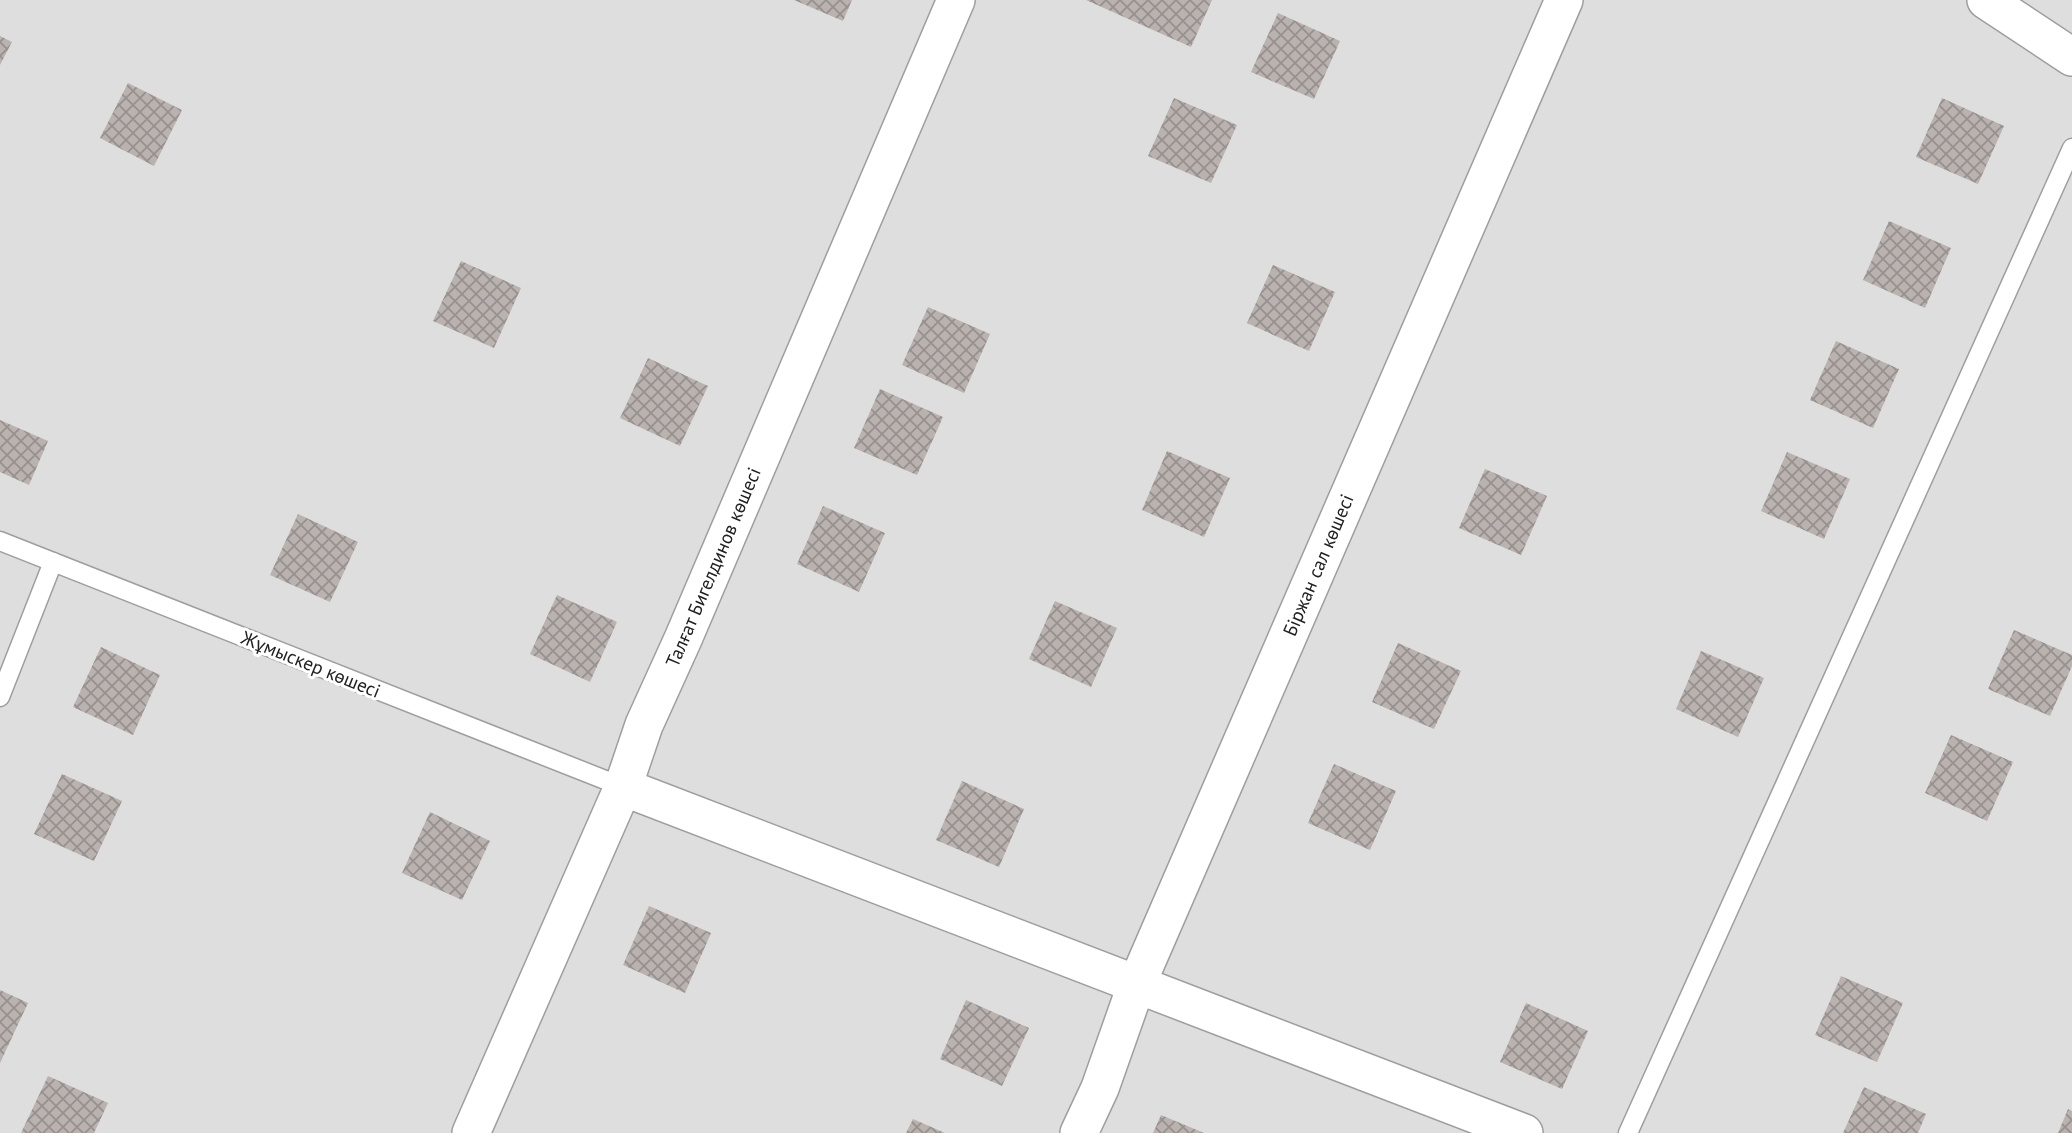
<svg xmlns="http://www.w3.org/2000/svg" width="2072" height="1133" viewBox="0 0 2072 1133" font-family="'PT Sans',sans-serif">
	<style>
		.residential { fill: #dfdede }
		.building { fill: url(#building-cross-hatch) }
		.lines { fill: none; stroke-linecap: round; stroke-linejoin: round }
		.lane-casing { stroke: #9e9e9e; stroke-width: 21 }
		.street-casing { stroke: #9e9e9e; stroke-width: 40 }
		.lane { stroke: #fff; stroke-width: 18 }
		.street { stroke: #fff; stroke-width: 37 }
		.labels { text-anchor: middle; stroke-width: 6; stroke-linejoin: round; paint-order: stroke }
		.street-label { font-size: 19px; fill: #212121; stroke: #fff }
	</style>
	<defs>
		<pattern id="building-cross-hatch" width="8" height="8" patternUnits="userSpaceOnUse" patternTransform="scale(1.75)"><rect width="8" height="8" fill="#b9b2af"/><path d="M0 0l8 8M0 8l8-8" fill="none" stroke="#96908e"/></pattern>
	</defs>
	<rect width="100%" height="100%" fill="#f0ede9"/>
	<rect class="residential" x="0" y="0" width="2072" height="1133"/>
	<g class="building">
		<path d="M794 0H852L843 21Z"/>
		<path d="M1086 0H1212L1191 47Z"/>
		<path d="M1278 13 1340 41 1314 99 1251 72Z"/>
		<path d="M0 36 12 42 0 65Z"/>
		<path d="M128 83 182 110 154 166 100 138Z"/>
		<path d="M1174 98 1237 125 1211 183 1148 156Z"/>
		<path d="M1942 98 2004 126 1978 184 1916 157Z"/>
		<path d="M1889 221 1951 248 1925 308 1863 280Z"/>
		<path d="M461 261 521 288 494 348 433 321Z"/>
		<path d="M1273 265 1335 292 1309 351 1247 323Z"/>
		<path d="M928 307 990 334 964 393 902 365Z"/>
		<path d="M1836 341 1899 369 1873 428 1810 400Z"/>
		<path d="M648 358 708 386 680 446 620 418Z"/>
		<path d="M880 389 943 417 917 475 854 448Z"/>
		<path d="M0 420 48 441 29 485 0 472Z"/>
		<path d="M1167 451 1230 478 1204 537 1142 510Z"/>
		<path d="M1787 452 1850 479 1824 539 1761 511Z"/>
		<path d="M1485 469 1547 496 1521 555 1459 528Z"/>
		<path d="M823 506 885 533 859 592 797 564Z"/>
		<path d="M298 514 358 542 330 602 270 575Z"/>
		<path d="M557 595 617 622 590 682 530 654Z"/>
		<path d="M1055 601 1117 628 1091 687 1029 659Z"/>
		<path d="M2014 630 2072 655V666L2050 716 1988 689Z"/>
		<path d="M1398 643 1461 671 1434 729 1372 702Z"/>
		<path d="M101 647 160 675 133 735 73 707Z"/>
		<path d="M1701 651 1764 678 1738 737 1676 709Z"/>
		<path d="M1951 735 2013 762 1987 821 1925 793Z"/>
		<path d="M1334 764 1396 791 1370 850 1308 823Z"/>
		<path d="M62 774 122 801 94 861 34 834Z"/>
		<path d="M962 781 1024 809 999 867 936 840Z"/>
		<path d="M430 812 490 841 462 900 402 873Z"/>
		<path d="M649 906 711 933 685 993 623 965Z"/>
		<path d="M1841 976 1903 1003 1877 1062 1815 1035Z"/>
		<path d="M0 990 28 1003 0 1063Z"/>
		<path d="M966 1000 1029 1028 1002 1086 940 1059Z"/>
		<path d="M1526 1003 1588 1031 1562 1089 1500 1062Z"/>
		<path d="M48 1076 108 1103 94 1133H21Z"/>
		<path d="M1864 1087 1926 1114 1918 1133H1843Z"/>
		<path d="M2068 1109 2072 1111V1133H2058Z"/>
		<path d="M1161 1115 1204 1133H1153Z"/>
		<path d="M913 1119 945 1133H906Z"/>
	</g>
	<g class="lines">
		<g class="lane-casing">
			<g id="lane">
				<path d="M0 541 623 787"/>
				<path d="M0 697 53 562"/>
				<path d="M1628 1133 2072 148"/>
			</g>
		</g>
		<g class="street-casing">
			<g id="street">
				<path d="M1986 0 2072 57"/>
				<path d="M623 787 1524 1133"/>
				<path d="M471 1133 623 787 644 725 683 639 956 0"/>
				<path d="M1079 1133 1100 1088 1136 986 1564 0"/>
			</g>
		</g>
		<use href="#lane" class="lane"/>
		<use href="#street" class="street"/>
	</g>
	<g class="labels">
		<g class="street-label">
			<text transform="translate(1318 565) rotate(-67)" y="7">Біржан сал көшесі</text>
			<text transform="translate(713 567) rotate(-67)" y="7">Талғат Бигелдинов көшесі</text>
			<text transform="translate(311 664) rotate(22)" y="7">Жұмыскер көшесі</text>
		</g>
	</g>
</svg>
